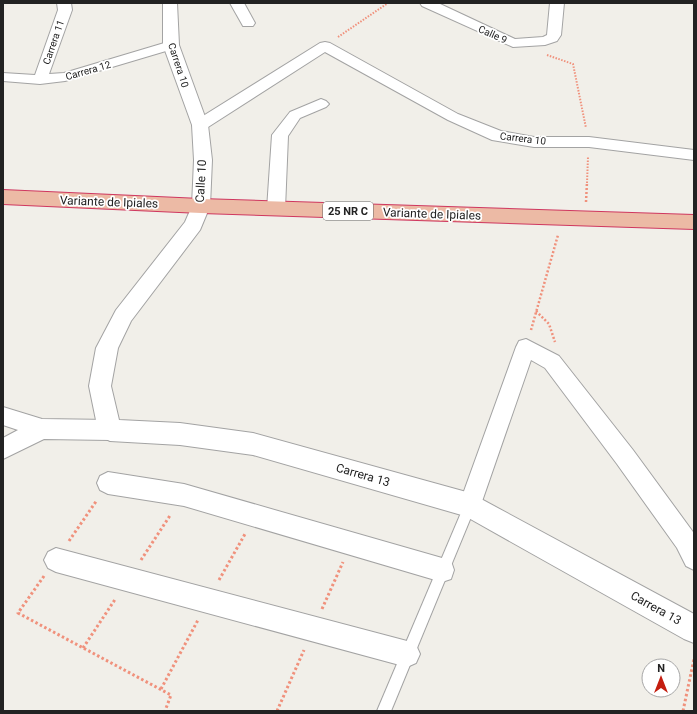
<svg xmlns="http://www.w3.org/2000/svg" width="697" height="714" viewBox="0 0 697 714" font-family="Roboto,sans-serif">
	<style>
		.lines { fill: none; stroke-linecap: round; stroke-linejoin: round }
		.service-casing { stroke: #a3a3a3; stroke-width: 2 }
		.minor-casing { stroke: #a3a3a3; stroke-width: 2 }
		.tertiary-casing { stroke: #a3a3a3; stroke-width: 2 }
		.trunk-casing { stroke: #cf375f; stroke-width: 2 }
		.path-far2 { stroke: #f0917c; stroke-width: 2; stroke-dasharray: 1.5 1.5; stroke-linecap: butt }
		.path-far1 { stroke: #f0917c; stroke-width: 2.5; stroke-dasharray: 2 2; stroke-linecap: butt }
		.path { stroke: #f0917c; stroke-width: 3; stroke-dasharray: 2.5 2.5; stroke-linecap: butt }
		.service { fill: #fff; fill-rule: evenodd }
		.minor { fill: #fff; fill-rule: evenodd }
		.tertiary { fill: #fff; fill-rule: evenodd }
		.trunk { fill: #ecbaa5; fill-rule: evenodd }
		.labels { text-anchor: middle; stroke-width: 3.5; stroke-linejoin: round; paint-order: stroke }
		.far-street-label { font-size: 10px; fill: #222; stroke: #fff }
		.shield { fill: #fff; stroke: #646464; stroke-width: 1 }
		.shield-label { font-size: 11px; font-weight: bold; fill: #222 }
		.street-label { font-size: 12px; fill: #222; stroke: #fff }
	</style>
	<rect width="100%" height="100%" fill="#f1efe9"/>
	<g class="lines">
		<g class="service-casing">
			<path id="service" d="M470 499 474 501 476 505 391 711H377L466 501Z"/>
		</g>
		<g class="minor-casing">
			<g id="minor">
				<path d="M57 3H71L72 10 49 74 64 73 171 41 176 42 178 45 176 48 65 81 40 84 3 81V73L35 75 58 10Z"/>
				<path d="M230 3H244L255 23 253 26H243Z"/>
				<path d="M420 3H438L515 39 543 37 547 35 550 3H564L561 35 557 41 545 45 513 47 422 6Z"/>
				<path d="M325 42 330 43 458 114 501 131 534 137H589L694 150V160L589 147H534L492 140 448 120 325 52 205 129 200 130 195 129 192 125 195 121 320 43Z"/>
				<path d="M321 99 326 101 329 104 326 107 300 118 288 136 285 209 282 213 276 215 270 213 267 209 272 135 290 112Z"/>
				<path d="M526 339 559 356 633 450 693 532 694 570 686 566 677 548 617 464 545 368 531 360 478 513 470 516 462 513 459 505 516 347 519 341Z"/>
				<path d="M3 407 42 419 110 420 118 423 121 430 118 437 110 440 44 439 3 459V438L18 430 3 425Z"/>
				<path d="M108 472 184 484 442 558 451 561 454 570 451 579 442 582 184 506 108 494 100 490 97 483 100 476Z"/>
				<path d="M56 548 407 641 416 645 420 654 416 663 407 667 56 572 48 568 44 560 48 552Z"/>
			</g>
		</g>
		<g class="tertiary-casing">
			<path id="tertiary" d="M163 3H177L179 45 208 125 212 160 210 206 200 230 131 321 118 348 111 386 119 420 180 423 253 433 470 493 694 614V643L684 639 465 516 253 455 180 445 110 441 102 437 98 430 89 386 96 348 116 310 185 222 192 206 194 160 192 125 163 45Z"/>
		</g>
		<g class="trunk-casing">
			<path id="trunk" d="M3 190 201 199 694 215V229L201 213 3 204Z"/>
		</g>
		<g class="path-far2">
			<path d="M338 37 388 3"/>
			<path d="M547 55 573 64 586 128"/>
			<path d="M587 183 588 157"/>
		</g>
		<g class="path-far1">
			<path d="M586 202 587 182"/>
			<path d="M536 311 549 324 555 342"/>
			<path d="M531 330 558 235"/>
		</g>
		<g class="path">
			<path d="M69 541 97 500"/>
			<path d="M141 560 171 514"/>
			<path d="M44 576 18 613 171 695 165 711"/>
			<path d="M219 580 245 534"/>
			<path d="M322 609 343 562"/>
			<path d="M83 648 116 598"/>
			<path d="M161 689 198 620"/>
			<path d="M277 711 304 650"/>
			<path d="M683 711 694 659"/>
		</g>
		<use href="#service" class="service"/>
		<use href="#minor" class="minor"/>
		<use href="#tertiary" class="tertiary"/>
		<use href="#trunk" class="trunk"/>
	</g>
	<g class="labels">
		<g class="far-street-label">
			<text transform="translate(493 34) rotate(24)" y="4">Calle 9</text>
			<text transform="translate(53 42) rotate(-71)" y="4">Carrera 11</text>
			<text transform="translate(179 65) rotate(72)" y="4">Carrera 10</text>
			<text transform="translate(88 70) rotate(-16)" y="4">Carrera 12</text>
			<text transform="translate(523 138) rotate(7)" y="4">Carrera 10</text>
		</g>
		<rect class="shield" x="323" y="202" width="50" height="18" rx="3"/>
		<g class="shield-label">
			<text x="348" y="215">25 NR C</text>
		</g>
		<g class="street-label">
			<text transform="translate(201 181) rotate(-87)" y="4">Calle 10</text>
			<text transform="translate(109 202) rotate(2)" y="4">Variante de Ipiales</text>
			<text transform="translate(432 214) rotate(2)" y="4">Variante de Ipiales</text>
			<text transform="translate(363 475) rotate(16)" y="4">Carrera 13</text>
			<text transform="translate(656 608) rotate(29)" y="4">Carrera 13</text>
		</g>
	</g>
	<rect width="697" height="714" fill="none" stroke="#222222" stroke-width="8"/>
	<g transform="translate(661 678)"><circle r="19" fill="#ffffff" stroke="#a7a7a7"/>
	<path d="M0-3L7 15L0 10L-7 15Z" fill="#c41d0f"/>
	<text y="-6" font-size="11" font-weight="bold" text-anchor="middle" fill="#222222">N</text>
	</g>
</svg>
